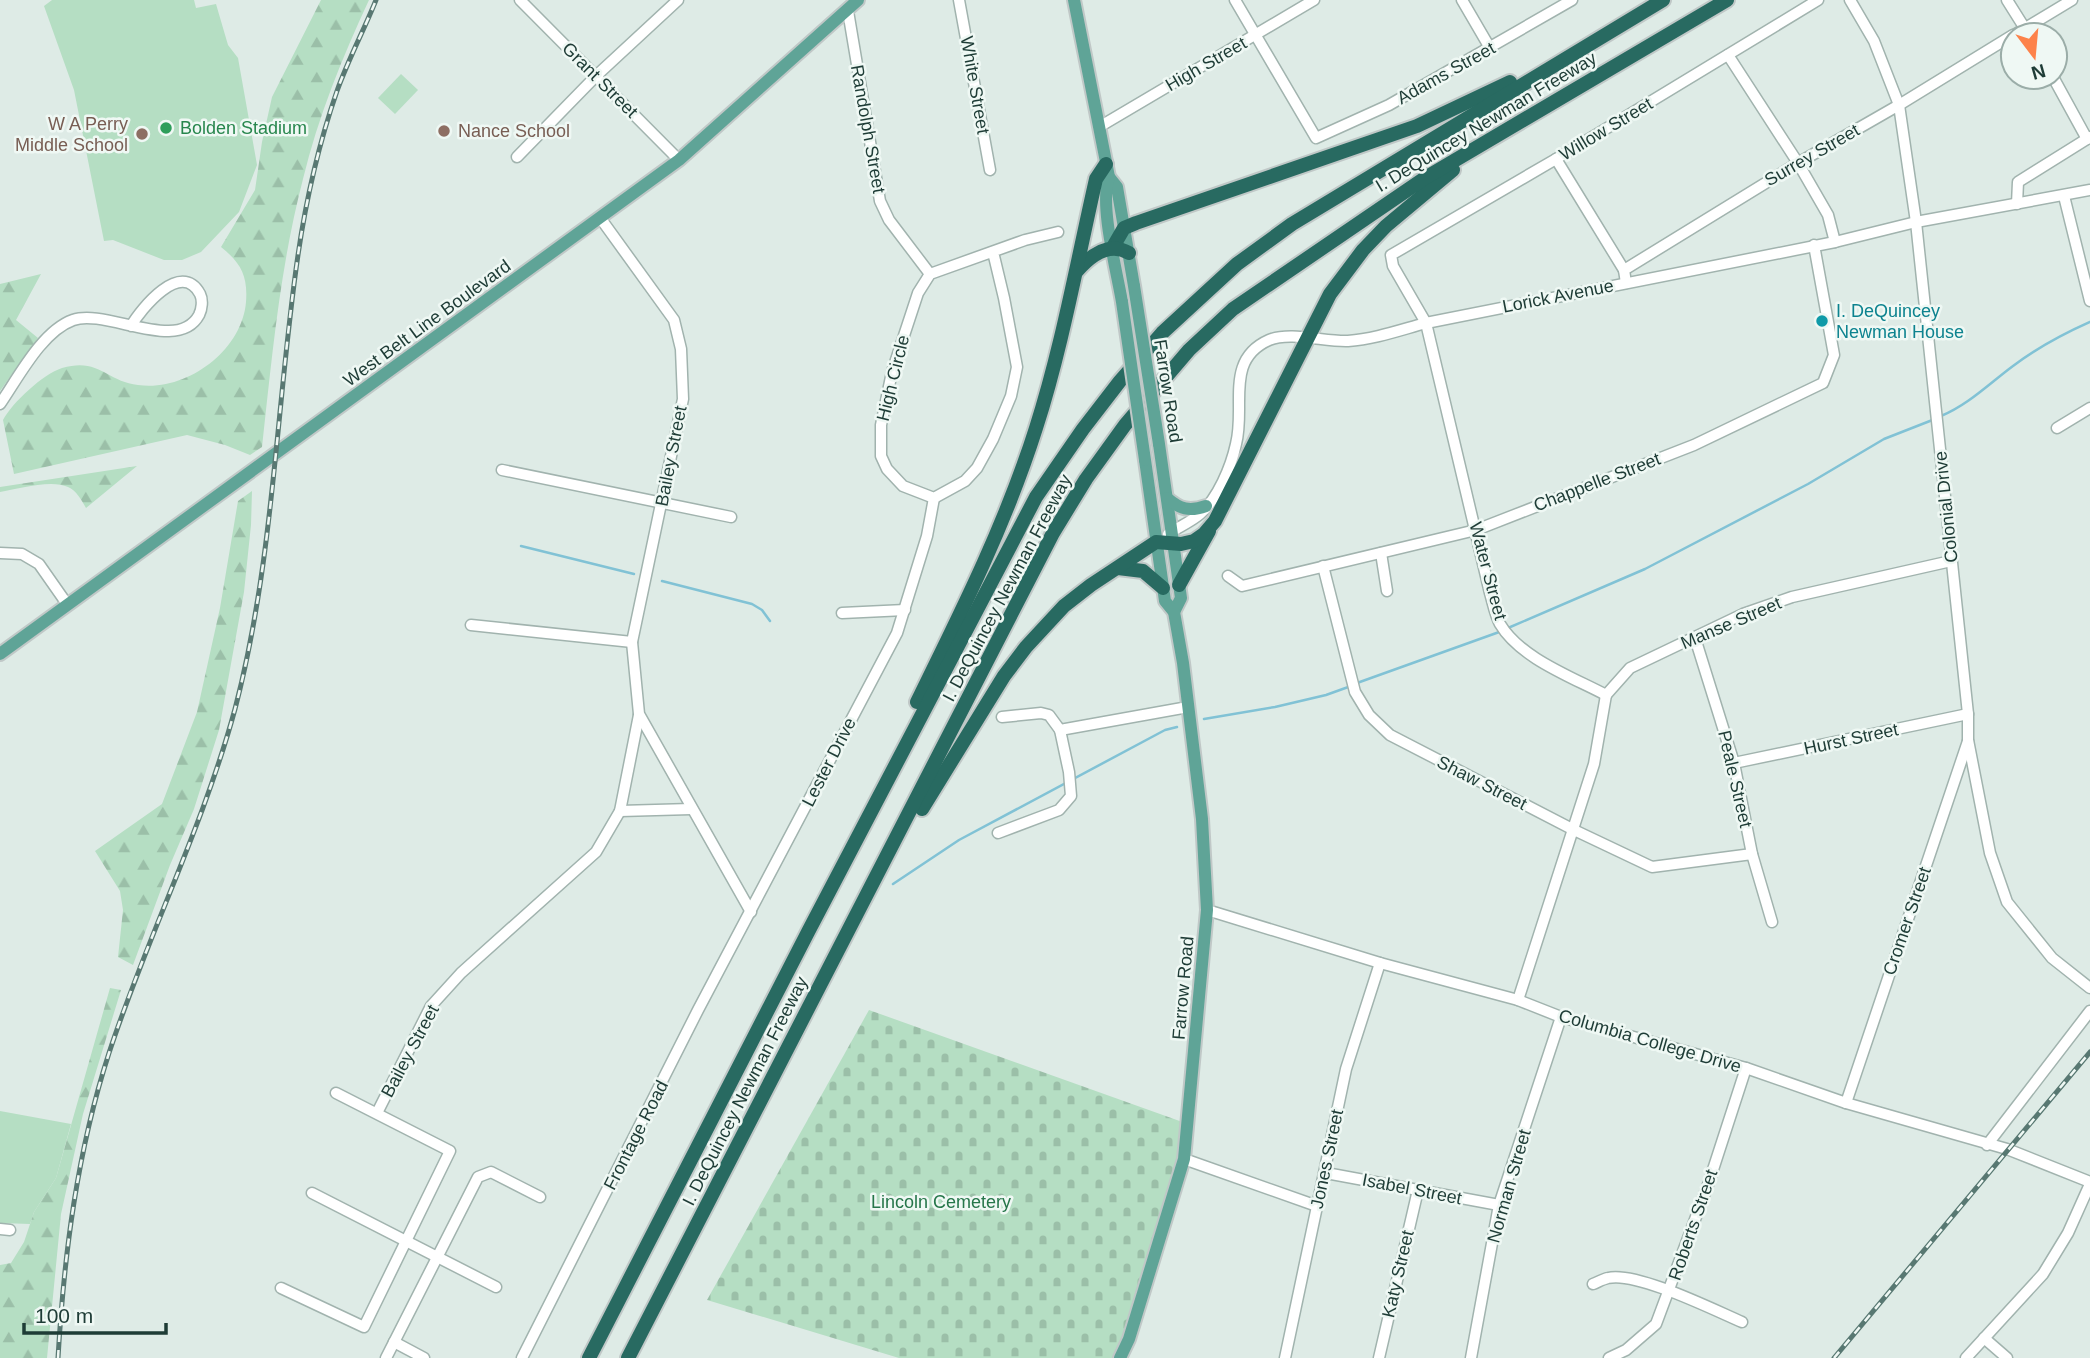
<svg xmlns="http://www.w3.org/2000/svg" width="2090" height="1358" viewBox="0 0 2090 1358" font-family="Helvetica,sans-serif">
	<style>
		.green { fill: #b5dec3 }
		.forest { fill: url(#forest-firs) }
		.cemetery { fill: url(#cemetery-stones) }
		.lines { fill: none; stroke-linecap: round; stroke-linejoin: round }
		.stream { stroke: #81c2d5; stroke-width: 2.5 }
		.minor-casing { stroke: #a1b3ae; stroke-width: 13 }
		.major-casing { stroke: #c0c8c7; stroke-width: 16 }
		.highway-casing { stroke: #c0c8c7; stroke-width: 18 }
		.minor { stroke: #fff; stroke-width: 10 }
		.major { stroke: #5fa497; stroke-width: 12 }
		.highway { stroke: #286a61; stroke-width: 14 }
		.rail-casing { stroke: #587872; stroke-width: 5 }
		.rail { stroke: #eff8f4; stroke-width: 2.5; stroke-dasharray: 8; stroke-linecap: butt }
		.major-bridge-casing { stroke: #c0c8c7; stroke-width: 16; stroke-linecap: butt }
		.major-bridge { stroke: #5fa497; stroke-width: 12 }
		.leisure-dot { fill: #2e9e5b; stroke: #eff8f4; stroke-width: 2.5 }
		.education-dot { fill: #8d6e63; stroke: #eff8f4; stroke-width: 2.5 }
		.culture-dot { fill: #0f9aa8; stroke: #eff8f4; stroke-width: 2.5 }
		.labels { text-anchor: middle; stroke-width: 5; stroke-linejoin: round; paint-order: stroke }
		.street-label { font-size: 18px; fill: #1e3c36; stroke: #eff8f4 }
		.education-label { font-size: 18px; fill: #785e54; stroke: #eff8f4; text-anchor: end }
		.leisure-label { font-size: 18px; fill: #27864d; stroke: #eff8f4; text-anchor: start }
		.culture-label { font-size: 18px; fill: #0d838f; stroke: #eff8f4; text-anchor: start }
		.park-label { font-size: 18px; fill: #26764a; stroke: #eff8f4 }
	</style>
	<defs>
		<pattern id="forest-firs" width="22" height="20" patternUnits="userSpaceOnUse" patternTransform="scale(1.75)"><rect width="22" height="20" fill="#b5dec3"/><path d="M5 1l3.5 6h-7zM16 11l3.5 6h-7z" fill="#9bbfa8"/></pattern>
		<pattern id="cemetery-stones" width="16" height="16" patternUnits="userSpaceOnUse" patternTransform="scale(1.75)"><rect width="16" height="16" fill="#b5dec3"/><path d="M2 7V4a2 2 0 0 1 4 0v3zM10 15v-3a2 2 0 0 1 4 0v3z" fill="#9bbfa8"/></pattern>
	</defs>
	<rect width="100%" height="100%" fill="#deebe6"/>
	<g class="green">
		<path d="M52 0H194L196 8 216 4 228 45 238 58 257 165 239 212 201 252 182 260H164L113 240 104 241 74 90 44 6Z"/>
		<path d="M401 74 418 90 395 114 378 98Z"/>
		<path d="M0 1111 71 1124 56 1178 34 1212 30 1224 0 1223Z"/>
	</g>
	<g class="forest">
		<path d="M321 0H369C342 58 318 117 303 179 280 267 272 357 262 447L250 455 225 445 187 435 14 474 3 420C12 403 43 374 62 368 99 357 106 381 138 385 186 392 242 351 246 302 248 276 241 263 221 247L255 190 262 142 272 97Z"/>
		<path d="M41 274 16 320 38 338 0 391V284Z"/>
		<path d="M137 466 86 508C82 501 76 490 68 487 51 479 18 489 0 492V487Z"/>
		<path d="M252 491 251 525 244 592 219 730 194 809 170 865 133 965 118 957 123 910 120 891 95 851 162 804 197 712 220 608 238 501Z"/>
		<path d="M110 988 121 990 83 1114 61 1214 47 1358H0V1265L11 1263 24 1242 34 1212 56 1178Z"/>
	</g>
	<path class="cemetery" d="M869 1010 1188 1124 1120 1358H899L707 1300Z"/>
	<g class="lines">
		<g class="stream">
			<path d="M1941 416C1968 405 1990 383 2013 366 2037 348 2063 334 2090 322"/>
			<path d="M521 546 634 574"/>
			<path d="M662 581 752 604 762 610 770 621"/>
			<path d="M1508 628 1645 569 1808 484 1884 439 1935 419"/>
			<path d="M1357 683 1502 631"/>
			<path d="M1204 719 1275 707 1326 695 1351 686"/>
			<path d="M893 884 959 840 1165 730 1177 727"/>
		</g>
		<g class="minor-casing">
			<g id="minor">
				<path d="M520 0 679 160"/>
				<path d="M959 0 990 170"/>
				<path d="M1235 0 1316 138 1389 105 1572 0"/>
				<path d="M1462 0 1490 48"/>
				<path d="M1850 0 1874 41 1899 105 1916 222 1968 714V740L1990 853 2007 902 2052 958 2090 988"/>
				<path d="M2007 0 2029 35"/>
				<path d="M848 11 880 201 889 220 930 274"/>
				<path d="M2014 35 2072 0"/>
				<path d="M1728 55 1798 163 1828 215 1835 242"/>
				<path d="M2053 77 2087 139"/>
				<path d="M1099 127 1314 0"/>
				<path d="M517 157 597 75 678 0"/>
				<path d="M1556 159 1624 270"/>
				<path d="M2064 196 2090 301"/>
				<path d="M2017 204 2018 182 2090 137"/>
				<path d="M601 219 674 320 681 349 683 399 632 642 639 714 751 912"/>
				<path d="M993 252 1004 298 1017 367 1011 396 993 439 977 468 965 481 934 498 903 486 887 469 881 456V425L892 372 918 293 930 274 1025 240 1058 232"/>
				<path d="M1626 283 1624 270 1798 163 1899 105 2013 35"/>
				<path d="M0 404C18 378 42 331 73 320 106 308 178 354 199 315 202 309 203 300 200 294 181 259 141 309 131 326"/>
				<path d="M2057 428 2090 408"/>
				<path d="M502 470 731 517"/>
				<path d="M1168 534C1178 527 1191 522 1200 514 1218 498 1231 467 1236 444 1246 406 1224 360 1269 340 1290 331 1325 342 1348 341 1375 339 1400 330 1426 323L1835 242 1916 222 2090 190"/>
				<path d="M0 553 22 554 39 564 67 604"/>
				<path d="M1381 553 1387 591"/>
				<path d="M1323 566 1355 692 1369 715 1390 735 1574 830 1652 867 1752 854"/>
				<path d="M1228 576 1242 586 1476 530 1694 445 1823 383 1834 355 1814 245"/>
				<path d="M842 613 905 610"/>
				<path d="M471 625 632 642"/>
				<path d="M1695 638 1734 763 1752 854 1772 922"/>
				<path d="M1606 695C1572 677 1520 658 1500 624 1495 615 1493 603 1490 593L1426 323 1393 266 1391 255 1556 159 1818 0"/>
				<path d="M1606 695 1630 668 1743 614 1792 597 1951 561"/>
				<path d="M1002 717 1041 713 1049 715 1060 730 1188 707"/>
				<path d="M1734 763 1968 714"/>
				<path d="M620 811 691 809"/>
				<path d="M998 833 1059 810 1071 796 1069 772 1060 730"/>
				<path d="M1207 910 1380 963 1518 1000 1561 1017 1746 1068 1846 1103 2007 1149 2090 1182"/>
				<path d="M1518 1000 1594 764 1606 695"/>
				<path d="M1846 1103 1968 741"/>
				<path d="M377 1113 431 1006 461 973 596 852 620 811 639 715"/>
				<path d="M1987 1145 2090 1011"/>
				<path d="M1184 1159 1317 1206"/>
				<path d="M1326 1173 1499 1205"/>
				<path d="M312 1193 496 1287"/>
				<path d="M0 1229 10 1230"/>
				<path d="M1593 1284C1598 1282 1603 1279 1608 1278 1636 1271 1714 1310 1742 1322"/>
				<path d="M281 1288 364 1327 450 1151 336 1093"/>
				<path d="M1984 1338 2007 1358"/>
				<path d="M394 1342 424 1358"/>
				<path d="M386 1358 478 1177 491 1172 540 1197"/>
				<path d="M522 1358 698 1010 897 633 927 536 934 498"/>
				<path d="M1285 1358 1346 1069 1380 963"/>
				<path d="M1379 1358 1418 1190"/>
				<path d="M1471 1358 1499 1205 1561 1017"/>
				<path d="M1609 1358 1626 1350 1656 1324 1709 1182 1746 1068"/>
				<path d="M1966 1358 2043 1274 2068 1233 2090 1184"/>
			</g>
		</g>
		<g class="major-casing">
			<g id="major">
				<path d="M1074 0 1109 177 1117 187 1134 286"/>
				<path d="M1109 177C1099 204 1117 272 1122 302"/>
				<path d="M1159 444 1181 598 1174 612"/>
				<path d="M1167 498C1180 509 1189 512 1206 506"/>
				<path d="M0 654 679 160 858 0"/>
				<path d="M1120 1358 1129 1339 1184 1159 1207 910 1202 819 1183 663 1174 612 1165 601 1145 460"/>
			</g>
		</g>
		<g class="highway-casing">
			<g id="highway">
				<path d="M1113 247 1124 228 1136 223 1417 126 1510 82"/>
				<path d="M1077 271C1090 256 1109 241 1129 253"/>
				<path d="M1118 568 1143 571 1163 588"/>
				<path d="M1179 585 1209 531"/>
				<path d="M917 702C961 613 1006 523 1036 428 1062 347 1077 262 1096 179L1106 164"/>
				<path d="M922 809 1004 676 1026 647 1064 606 1091 585 1156 542 1181 544 1194 541 1204 534 1215 521 1330 294 1363 250 1386 226 1453 170"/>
				<path d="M589 1358 808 932 1036 497 1083 429 1120 381 1162 333 1237 264 1292 224 1663 0"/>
				<path d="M628 1358 1053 533 1086 479 1125 425 1189 350 1233 309 1425 178 1727 0"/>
			</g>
		</g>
		<use href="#minor" class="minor"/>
		<use href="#major" class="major"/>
		<use href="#highway" class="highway"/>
		<g class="rail-casing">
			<g id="rail">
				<path d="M58 1358C64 1255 77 1152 109 1053 147 937 203 827 235 709 274 560 276 406 298 255 306 200 319 143 337 91 348 60 364 30 376 0"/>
				<path d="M1834 1358 2090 1052"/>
			</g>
		</g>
		<use href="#rail" class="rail"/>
		<g class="major-bridge-casing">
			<g id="major-bridge">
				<path d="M1134 286 1159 444"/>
				<path d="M1122 302 1145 460"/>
			</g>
		</g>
		<use href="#major-bridge" class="major-bridge"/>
	</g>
	<circle class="leisure-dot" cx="166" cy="128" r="7"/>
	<g class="education-dot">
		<circle cx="444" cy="131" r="7"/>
		<circle cx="142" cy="134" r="7"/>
	</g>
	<circle class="culture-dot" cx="1822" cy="321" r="7"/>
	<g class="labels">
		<g class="street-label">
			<text transform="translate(1206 64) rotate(-30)" y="6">High Street</text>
			<text transform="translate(1446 73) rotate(-29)" y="6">Adams Street</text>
			<text transform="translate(600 80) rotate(45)" y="6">Grant Street</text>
			<text transform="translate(975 85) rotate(80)" y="6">White Street</text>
			<text transform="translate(1486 122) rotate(-31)" y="6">I. DeQuincey Newman Freeway</text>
			<text transform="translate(868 129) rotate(80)" y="6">Randolph Street</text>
			<text transform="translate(1606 129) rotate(-31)" y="6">Willow Street</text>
			<text transform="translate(1812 155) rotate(-30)" y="6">Surrey Street</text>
			<text transform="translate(1558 296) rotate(-11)" y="6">Lorick Avenue</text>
			<text transform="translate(427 323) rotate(-36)" y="6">West Belt Line Boulevard</text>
			<text transform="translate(893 378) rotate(-76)" y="6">High Circle</text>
			<text transform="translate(1168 391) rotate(81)" y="6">Farrow Road</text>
			<text transform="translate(671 456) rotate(-79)" y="6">Bailey Street</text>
			<text transform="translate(1597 482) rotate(-21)" y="6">Chappelle Street</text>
			<text transform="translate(1946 507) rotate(-96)" y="6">Colonial Drive</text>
			<text transform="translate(1488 571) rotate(75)" y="6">Water Street</text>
			<text transform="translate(1007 588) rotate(-62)" y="6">I. DeQuincey Newman Freeway</text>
			<text transform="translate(1731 623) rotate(-23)" y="6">Manse Street</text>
			<text transform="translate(1851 739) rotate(-12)" y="6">Hurst Street</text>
			<text transform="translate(829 762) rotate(-63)" y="6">Lester Drive</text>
			<text transform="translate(1735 779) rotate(77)" y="6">Peale Street</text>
			<text transform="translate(1482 783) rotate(27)" y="6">Shaw Street</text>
			<text transform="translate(1907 921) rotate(-71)" y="6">Cromer Street</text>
			<text transform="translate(1183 988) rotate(-85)" y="6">Farrow Road</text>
			<text transform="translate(1650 1041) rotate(16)" y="6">Columbia College Drive</text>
			<text transform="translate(410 1051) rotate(-62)" y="6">Bailey Street</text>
			<text transform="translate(745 1091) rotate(-63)" y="6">I. DeQuincey Newman Freeway</text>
			<text transform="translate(636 1135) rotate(-63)" y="6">Frontage Road</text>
			<text transform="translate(1327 1159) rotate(-78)" y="6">Jones Street</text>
			<text transform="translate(1509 1186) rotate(-74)" y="6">Norman Street</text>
			<text transform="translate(1412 1189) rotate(11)" y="6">Isabel Street</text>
			<text transform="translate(1693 1225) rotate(-71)" y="6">Roberts Street</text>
			<text transform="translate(1398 1274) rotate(-77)" y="6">Katy Street</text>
		</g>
		<g class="education-label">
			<text x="128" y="130">W A Perry<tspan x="128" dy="21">Middle School</tspan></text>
			<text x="458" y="137" text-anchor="start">Nance School</text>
		</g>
		<g class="leisure-label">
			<text x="180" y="134">Bolden Stadium</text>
		</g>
		<g class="culture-label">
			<text x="1836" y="317">I. DeQuincey<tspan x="1836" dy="21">Newman House</tspan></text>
		</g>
		<g class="park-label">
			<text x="941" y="1208">Lincoln Cemetery</text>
		</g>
	</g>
	<g transform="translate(2034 56) rotate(164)"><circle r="33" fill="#eff8f4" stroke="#9bada8" stroke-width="2"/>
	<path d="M0-5L12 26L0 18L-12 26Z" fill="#fd824a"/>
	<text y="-10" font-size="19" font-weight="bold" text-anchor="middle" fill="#1e3c36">N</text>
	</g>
	<path d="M24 1323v10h142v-10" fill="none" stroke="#1e3c36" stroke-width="3.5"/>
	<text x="35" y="1323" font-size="21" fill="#1e3c36" stroke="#eff8f4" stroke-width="5" paint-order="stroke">100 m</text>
</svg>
